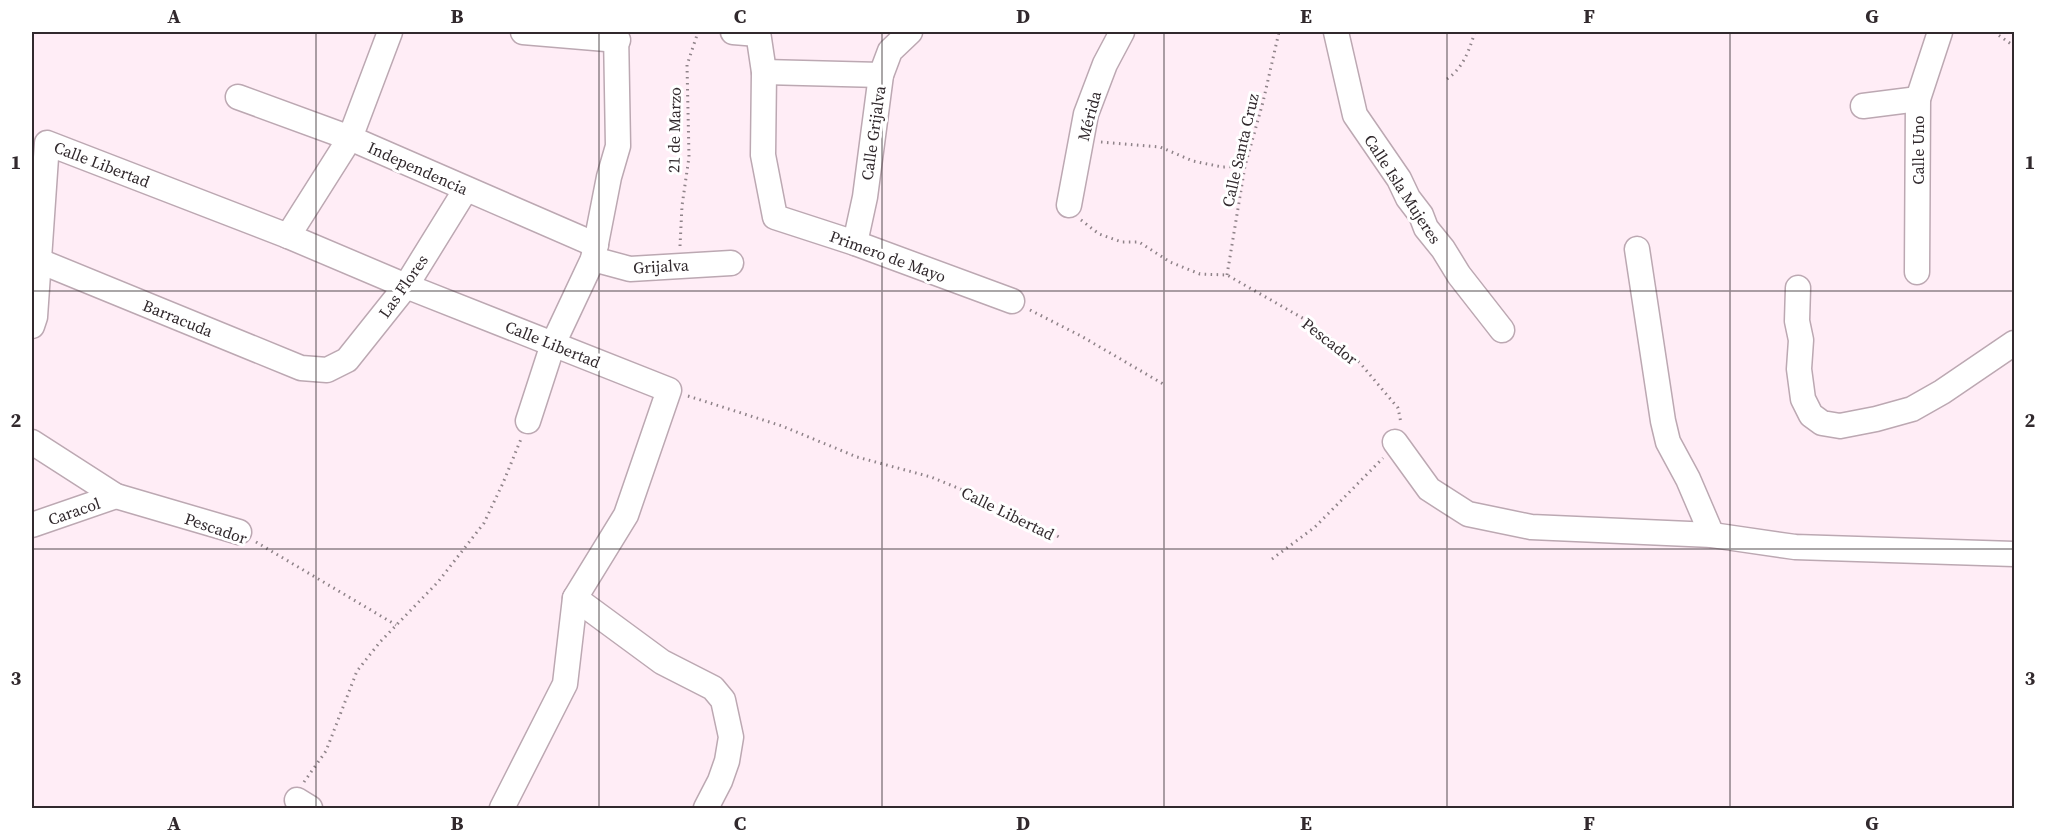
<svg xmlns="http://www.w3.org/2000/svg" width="2046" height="840" viewBox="0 0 2046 840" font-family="'Source Serif 4',serif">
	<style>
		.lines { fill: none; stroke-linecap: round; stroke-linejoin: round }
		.minor-casing { stroke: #bca8b2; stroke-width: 27 }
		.path { stroke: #8f8389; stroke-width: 3; stroke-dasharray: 1.5 4.5; stroke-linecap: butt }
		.minor { stroke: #fff; stroke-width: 24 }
		.grid { fill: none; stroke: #31292d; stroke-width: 1.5; stroke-opacity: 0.55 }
		.labels { text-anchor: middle; stroke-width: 6; stroke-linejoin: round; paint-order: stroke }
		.street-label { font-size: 16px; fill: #31292d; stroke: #fff }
		.neatline { fill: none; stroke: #31292d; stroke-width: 2 }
		.grid-label { font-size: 20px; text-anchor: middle; font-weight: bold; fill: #31292d }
	</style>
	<rect width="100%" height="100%" fill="#ffedf6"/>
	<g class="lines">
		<g class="minor-casing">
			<g id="minor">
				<path d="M523 32 618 40"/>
				<path d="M733 32 758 34"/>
				<path d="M758 32 764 72 763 155 775 217 855 243 1012 301"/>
				<path d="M1336 32 1355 115 1399 179 1408 198 1421 215 1426 228 1443 249 1459 275 1502 330"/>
				<path d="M764 72 881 75"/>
				<path d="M238 97 350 138 596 245"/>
				<path d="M1863 106 1918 99"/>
				<path d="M1069 205 1086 114 1105 64 1122 32"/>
				<path d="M288 236 350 138 390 32"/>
				<path d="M855 243 865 197 881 75 890 51 910 32"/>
				<path d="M1637 249 1663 421 1668 442 1688 479 1712 535"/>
				<path d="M32 258 301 368 327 370 347 360 406 286 466 189"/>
				<path d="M593 259 630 269 731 263"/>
				<path d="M1917 272 1918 99 1940 32"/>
				<path d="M1798 288 1797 321 1801 340 1799 369 1803 399 1811 415 1822 423 1840 426 1876 419 1912 409 1942 392 2014 343"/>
				<path d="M32 326 35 317 47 143 288 236 406 286 669 390 626 515 575 598 565 684 502 808"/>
				<path d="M528 421 553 344 593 259 609 177 618 146 616 32"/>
				<path d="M32 442 116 496 239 532"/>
				<path d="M1395 442 1429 489 1468 514 1531 527 1712 535 1795 547 2014 554"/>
				<path d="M32 525 116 496"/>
				<path d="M575 598 662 662 713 688 723 700 731 737 727 761 720 781 706 808"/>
				<path d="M297 800 310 808"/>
			</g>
		</g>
		<g class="path">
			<path d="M1994 32 2014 46"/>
			<path d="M1447 79C1464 67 1469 50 1475 32"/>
			<path d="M1101 142 1160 147 1193 161 1222 167 1245 166"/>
			<path d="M1081 220 1099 234 1122 242H1139L1170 262 1200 274 1227 275 1313 324 1360 363 1398 408 1401 423"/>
			<path d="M680 246 682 206 689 157 687 65 698 32"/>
			<path d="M1227 275 1245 166 1263 102 1279 32"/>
			<path d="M1030 310 1081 336 1165 385"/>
			<path d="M688 396 782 426 857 457 931 477 999 505 1061 538"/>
			<path d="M256 542 396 625"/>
			<path d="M1272 559 1315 527 1383 458"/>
			<path d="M304 782 326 751 357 671 380 642 438 582 484 523 503 483 521 439"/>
		</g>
		<use href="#minor" class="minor"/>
	</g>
	<path class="grid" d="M316 32V808M599 32V808M882 32V808M1164 32V808M1447 32V808M1730 32V808M32 291H2014M32 549H2014"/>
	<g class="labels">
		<g class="street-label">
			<text transform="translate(1089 116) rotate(-75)" y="6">Mérida</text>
			<text transform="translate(674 130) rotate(-89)" y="6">21 de Marzo</text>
			<text transform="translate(873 133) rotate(-82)" y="6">Calle Grijalva</text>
			<text transform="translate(1240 150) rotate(-77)" y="6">Calle Santa Cruz</text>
			<text transform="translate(1918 150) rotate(-90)" y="6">Calle Uno</text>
			<text transform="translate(102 164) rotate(21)" y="6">Calle Libertad</text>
			<text transform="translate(418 168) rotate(24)" y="6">Independencia</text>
			<text transform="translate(1403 189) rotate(57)" y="6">Calle Isla Mujeres</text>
			<text transform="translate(888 256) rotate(20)" y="6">Primero de Mayo</text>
			<text transform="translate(661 266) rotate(-3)" y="6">Grijalva</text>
			<text transform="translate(403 286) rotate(-55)" y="6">Las Flores</text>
			<text transform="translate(178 318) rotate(22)" y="6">Barracuda</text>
			<text transform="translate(1330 341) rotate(38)" y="6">Pescador</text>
			<text transform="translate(553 344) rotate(22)" y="6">Calle Libertad</text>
			<text transform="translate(74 511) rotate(-19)" y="6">Caracol</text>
			<text transform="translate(1008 513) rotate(26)" y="6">Calle Libertad</text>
			<text transform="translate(216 528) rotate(19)" y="6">Pescador</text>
		</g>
	</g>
	<rect width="2046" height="840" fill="none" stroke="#ffffff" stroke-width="66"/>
	<rect x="33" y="33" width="1980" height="774" class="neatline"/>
	<g class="grid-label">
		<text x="174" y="23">A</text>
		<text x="457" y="23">B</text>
		<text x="740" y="23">C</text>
		<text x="1023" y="23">D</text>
		<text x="1306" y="23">E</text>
		<text x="1589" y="23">F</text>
		<text x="1872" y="23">G</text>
		<text x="16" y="169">1</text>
		<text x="2030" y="169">1</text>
		<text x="16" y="427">2</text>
		<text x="2030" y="427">2</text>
		<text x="16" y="685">3</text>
		<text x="2030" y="685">3</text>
		<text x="174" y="830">A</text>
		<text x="457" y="830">B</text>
		<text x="740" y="830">C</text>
		<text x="1023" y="830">D</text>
		<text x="1306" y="830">E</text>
		<text x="1589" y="830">F</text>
		<text x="1872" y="830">G</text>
	</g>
</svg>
